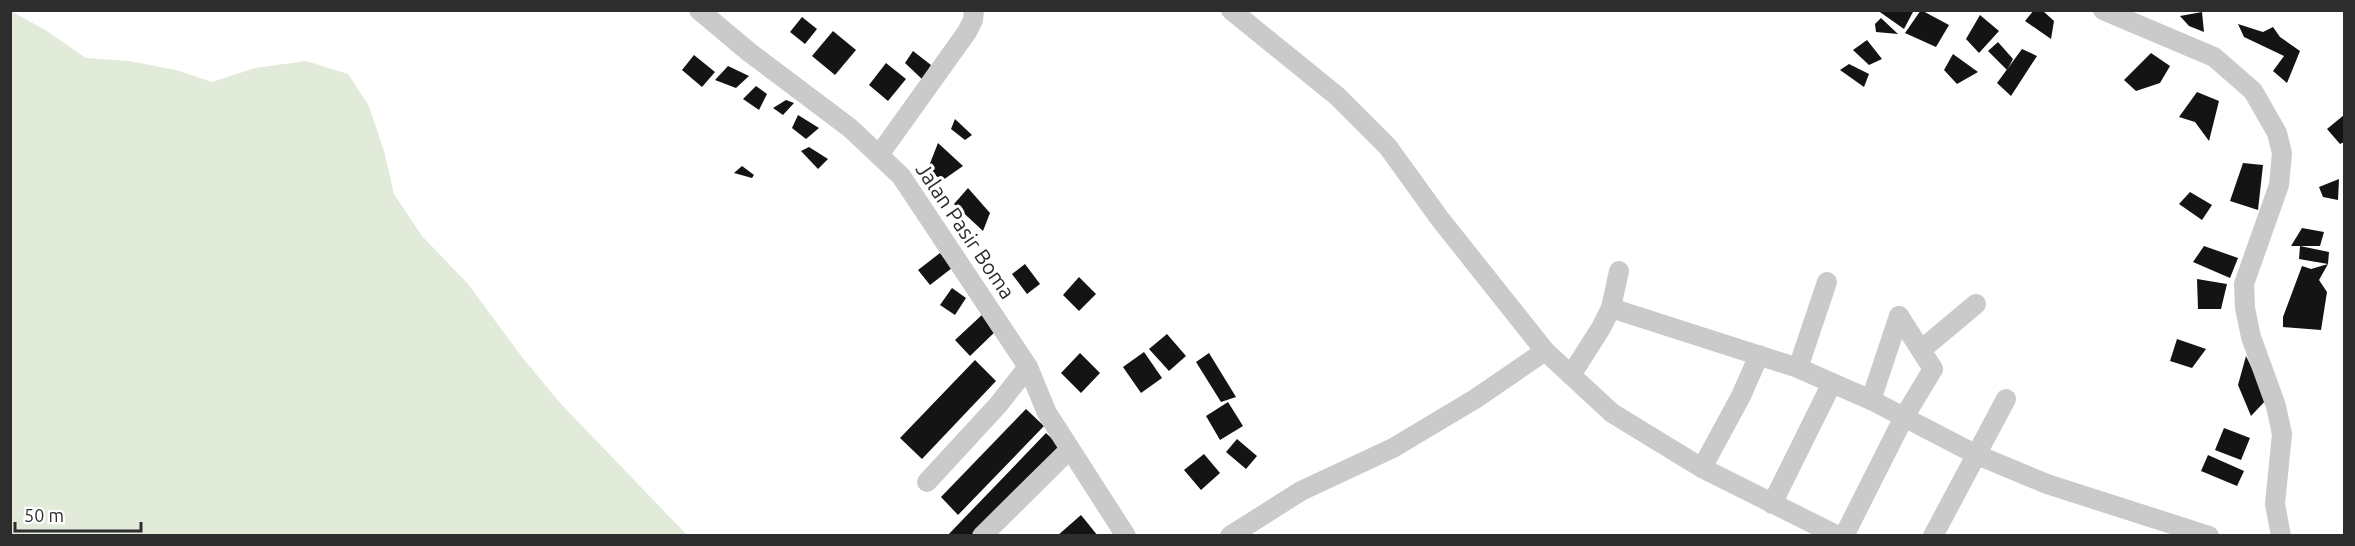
<svg xmlns="http://www.w3.org/2000/svg" width="2355" height="546" viewBox="0 0 2355 546" font-family="Ubuntu,sans-serif">
	<style>
		.green { fill: #e2ebda }
		.building { fill: #141414 }
		.lines { fill: none; stroke-linecap: round; stroke-linejoin: round }
		.minor { stroke: #cacaca; stroke-width: 20 }
		.labels { text-anchor: middle; stroke-width: 6; stroke-linejoin: round; paint-order: stroke }
		.street-label { font-size: 21px; fill: #2d2d2d; stroke: #fff }
	</style>
	<rect width="100%" height="100%" fill="#fff"/>
	<path class="green" d="M11 11 47 31 86 58 129 61 176 70 212 82 255 68 306 61 348 74 369 106 384 151 394 194 422 236 468 284 522 357 561 404 687 535H11Z"/>
	<g class="building">
		<path d="M1877 10H1914L1904 29Z"/>
		<path d="M1921 10 1949 25 1936 47 1905 33Z"/>
		<path d="M2034 10H2042L2054 21 2051 39 2025 21Z"/>
		<path d="M2202 12 2204 32 2189 26 2180 16Z"/>
		<path d="M1980 15 1999 31 1979 53 1966 39Z"/>
		<path d="M802 17 817 29 805 44 790 32Z"/>
		<path d="M1881 18 1898 34 1876 32 1875 24Z"/>
		<path d="M2238 24 2263 32 2273 27 2280 37 2300 51 2287 83 2273 71 2284 56 2244 37Z"/>
		<path d="M833 31 856 50 835 75 812 56Z"/>
		<path d="M1867 40 1882 59 1869 65 1853 50Z"/>
		<path d="M1998 42 2013 59 2007 70 1988 51Z"/>
		<path d="M2022 49 2037 56 2011 96 1997 83Z"/>
		<path d="M913 51 931 65 923 80 905 63Z"/>
		<path d="M2151 53 2170 66 2160 83 2136 91 2124 80Z"/>
		<path d="M1953 54 1978 72 1957 84 1944 70Z"/>
		<path d="M694 55 715 72 702 87 682 70Z"/>
		<path d="M886 63 906 79 888 101 869 85Z"/>
		<path d="M1849 64 1869 74 1864 87 1840 70Z"/>
		<path d="M728 66 749 76 736 88 715 80Z"/>
		<path d="M756 86 767 94 759 110 743 99Z"/>
		<path d="M2197 92 2219 101 2209 141 2195 122 2179 117Z"/>
		<path d="M786 100 794 103 783 115 773 108Z"/>
		<path d="M798 115 819 128 806 139 792 128Z"/>
		<path d="M2344 115V142L2340 144 2327 129Z"/>
		<path d="M955 119 972 135 965 140 951 129Z"/>
		<path d="M938 143 963 166 943 180 927 171Z"/>
		<path d="M809 147 828 159 818 169 801 151Z"/>
		<path d="M2243 163 2263 165 2258 210 2230 201Z"/>
		<path d="M742 166 754 175 752 178 734 173Z"/>
		<path d="M2339 179 2338 200 2323 197 2319 187Z"/>
		<path d="M968 188 990 213 983 231 954 204Z"/>
		<path d="M2190 192 2212 205 2202 220 2179 204Z"/>
		<path d="M2302 228 2324 232 2320 246H2291Z"/>
		<path d="M2204 246 2238 258 2230 278 2193 262Z"/>
		<path d="M2300 246 2329 252 2328 264 2299 259Z"/>
		<path d="M940 253 952 268 930 285 918 270Z"/>
		<path d="M1025 264 1040 284 1027 294 1012 274Z"/>
		<path d="M2328 264 2319 280 2327 292 2321 330 2283 327V317L2302 266 2311 269Z"/>
		<path d="M1079 277 1096 294 1079 311 1063 295Z"/>
		<path d="M2197 279 2227 284 2221 309H2198Z"/>
		<path d="M952 288 966 298 955 315 940 305Z"/>
		<path d="M984 313 998 329 970 356 955 340Z"/>
		<path d="M1167 334 1186 356 1169 371 1149 349Z"/>
		<path d="M2177 339 2206 349 2192 368 2170 361Z"/>
		<path d="M1144 352 1162 378 1141 393 1123 367Z"/>
		<path d="M1080 353 1100 373 1081 393 1061 373Z"/>
		<path d="M1209 353 1236 397 1221 402 1196 362Z"/>
		<path d="M2246 356 2267 399 2251 416 2238 385Z"/>
		<path d="M975 360 996 381 922 459 900 438Z"/>
		<path d="M1228 402 1243 426 1220 440 1206 416Z"/>
		<path d="M1026 409 1044 426 958 515 941 497Z"/>
		<path d="M2224 428 2250 438 2241 460 2215 450Z"/>
		<path d="M1046 433 1063 449 980 536H947Z"/>
		<path d="M1237 439 1257 456 1246 469 1226 452Z"/>
		<path d="M1204 454 1220 473 1201 490 1184 470Z"/>
		<path d="M2208 455 2244 471 2237 486 2201 471Z"/>
		<path d="M1081 515 1098 536H1057Z"/>
	</g>
	<g class="lines">
		<g class="minor">
			<path d="M699 10 749 52 850 128 901 176 1028 367 1047 413 1126 536"/>
			<path d="M1231 10 1337 96 1388 147 1440 219 1545 351 1612 413 1702 468 1838 536"/>
			<path d="M2103 10 2214 57 2253 91 2277 133 2282 153 2279 185 2244 284 2245 308 2251 337 2276 406 2282 434 2275 504 2281 536"/>
			<path d="M879 155 967 32 973 20 974 10"/>
			<path d="M1611 308 1798 368 1871 400 1975 454 2047 484 2209 536"/>
			<path d="M1921 350 1976 304"/>
			<path d="M1798 368 1827 282"/>
			<path d="M1571 375 1601 328 1611 308 1619 271"/>
			<path d="M1871 400 1899 316"/>
			<path d="M1702 468 1741 396 1759 355"/>
			<path d="M927 482 998 405 1028 367"/>
			<path d="M1772 504 1832 383"/>
			<path d="M982 536 1069 450"/>
			<path d="M1230 536 1301 491 1393 448 1475 399 1545 351"/>
			<path d="M1844 536 1904 417 1933 369 1899 316"/>
			<path d="M1933 536 2006 399"/>
		</g>
	</g>
	<g class="labels">
		<g class="street-label">
			<text transform="translate(965 231) rotate(56)" y="7">Jalan Pasir Boma</text>
		</g>
	</g>
	<rect width="2355" height="546" fill="none" stroke="#2d2d2d" stroke-width="24"/>
	<path d="M15 522v9h126v-9" fill="none" stroke="#2d2d2d" stroke-width="3"/>
	<text x="24" y="522" font-size="18" fill="#2d2d2d" stroke="#ffffff" stroke-width="4.5" paint-order="stroke">50 m</text>
</svg>
